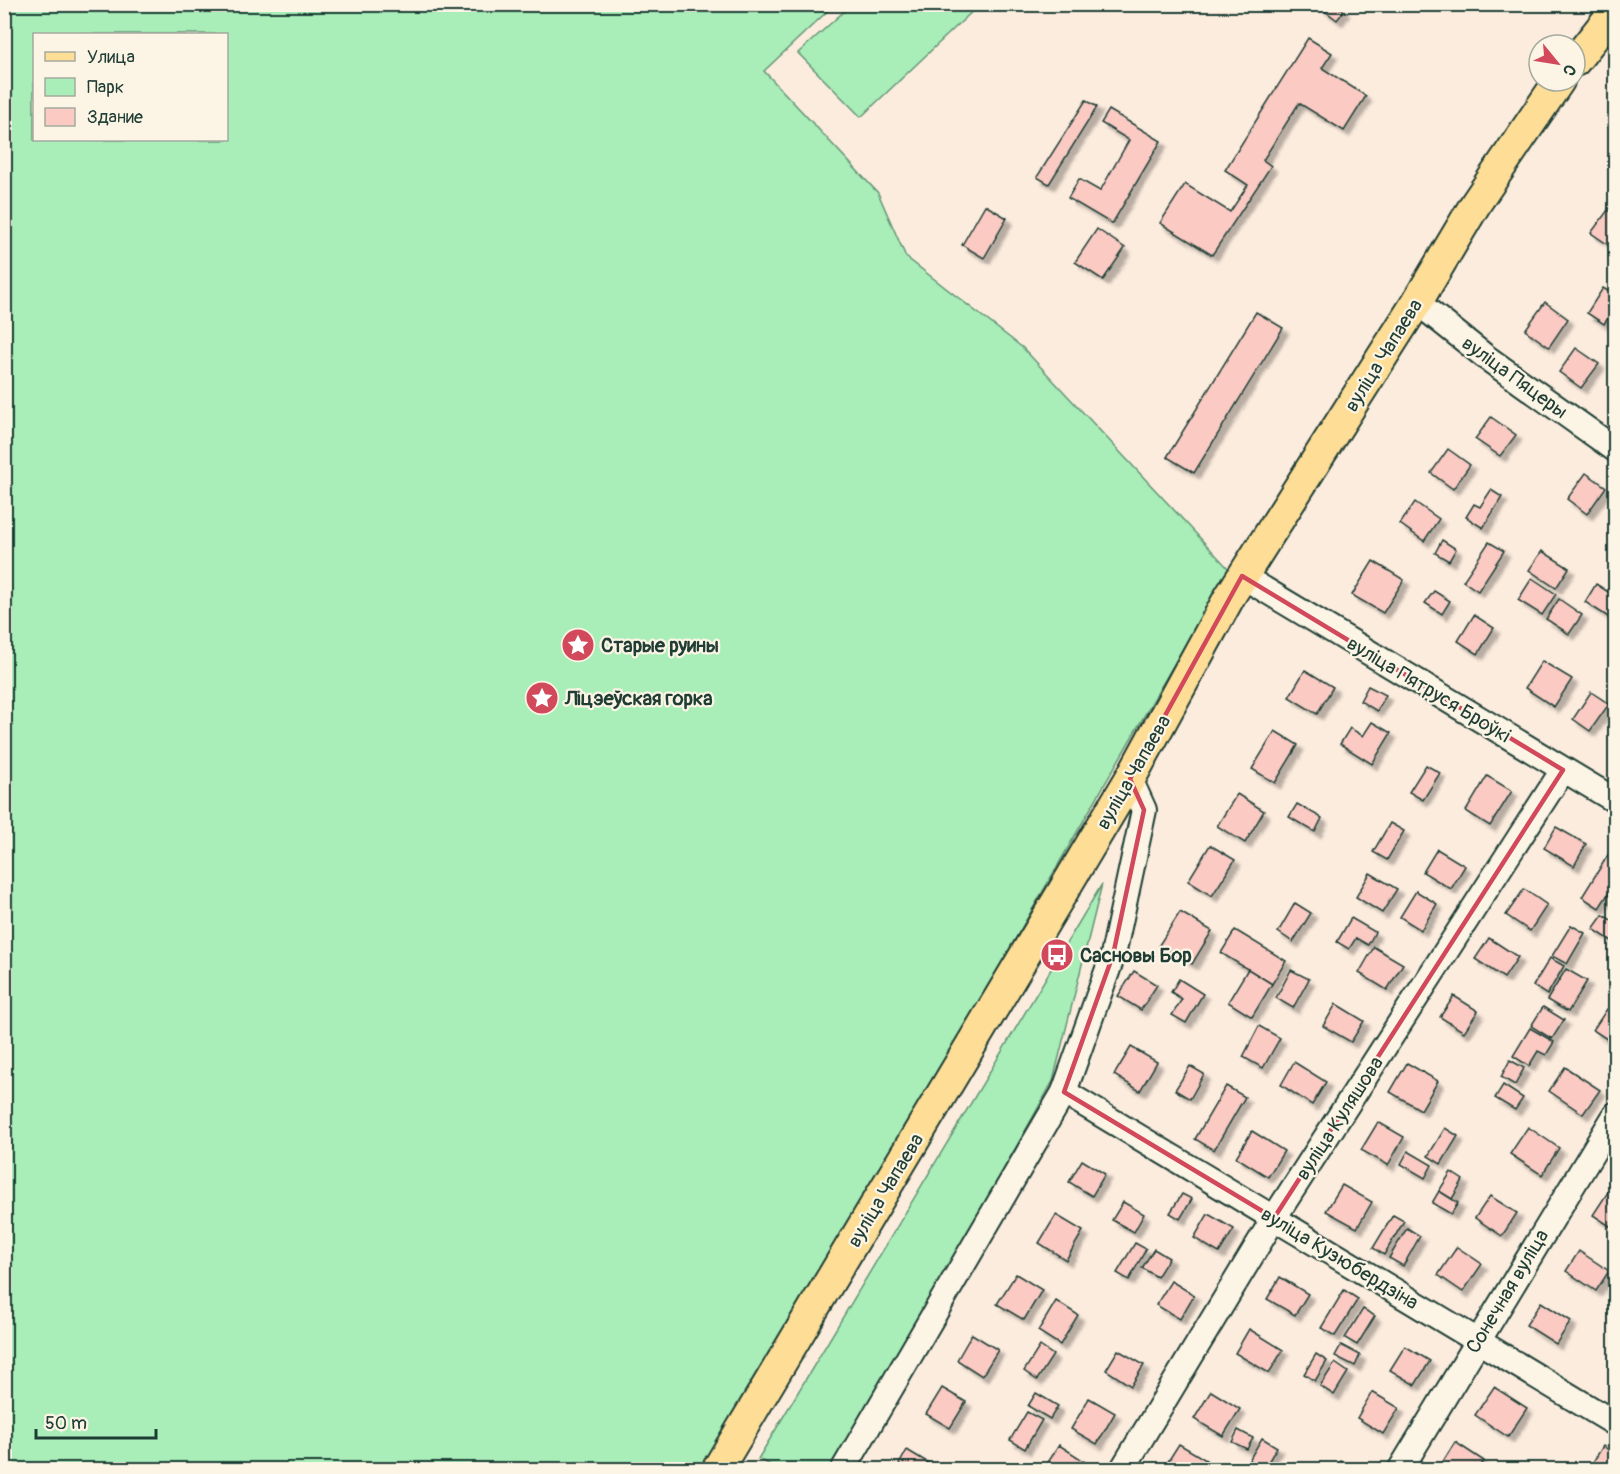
<svg xmlns="http://www.w3.org/2000/svg" width="1620" height="1474" viewBox="0 0 1620 1474" font-family="Pangolin,sans-serif">
	<style>
		.green { fill: #a9edb8; stroke: #649576; stroke-width: 1.5; fill-rule: evenodd }
		.building { fill: #facac3; stroke: #1f3d34; stroke-width: 1.5; filter: url(#shadow) }
		.lines { fill: none; stroke-linecap: round; stroke-linejoin: round }
		.minor-casing { stroke: #1f3d34; stroke-width: 28 }
		.major-casing { stroke: #1f3d34; stroke-width: 34 }
		.minor { stroke: #fcf5e5; stroke-width: 24 }
		.major { stroke: #fedd96; stroke-width: 30 }
		.marked { fill: none; stroke: #d1495b; stroke-width: 4.5; stroke-linejoin: round }
		.labels { text-anchor: middle; stroke-width: 4.5; stroke-linejoin: round; paint-order: stroke }
		.street-label { font-size: 20px; fill: #1f3d34; stroke: #fcf5e5 }
		.poi-label { font-size: 20px; font-weight: bold; fill: #1f3d34; stroke: #fcf5e5; text-anchor: start }
	</style>
	<defs>
		<filter id="shadow"><feDropShadow dx="5.5" dy="5.5" stdDeviation="1.5" flood-color="#0004"/></filter>
	</defs>
	<rect width="100%" height="100%" fill="#fcecde"/>
	<filter id="ink" filterUnits="userSpaceOnUse"><feTurbulence type="fractalNoise" baseFrequency=".0167" numOctaves="2"/><feDisplacementMap in="SourceGraphic" scale="12" xChannelSelector="R" yChannelSelector="G"/><feConvolveMatrix kernelMatrix="1 2 1 2 8 2 1 2 1" color-interpolation-filters="sRGB"/></filter>
	<g filter="url(#ink)">
		<g class="green">
			<path d="M5 5H834L764 71 878 193 906 257 1023 348 1229 569 709 1469 5 1470ZM34 34H226V140H34Z"/>
			<path d="M851 5V4L979 5 861 117 798 53Z"/>
			<path d="M1102 884 1053 1081 836 1469H779L758 1459Z"/>
		</g>
		<g class="building">
			<path d="M1322 4H1335L1344 11 1337 20 1320 7Z"/>
			<path d="M1308 38 1332 53 1322 68 1366 96 1344 131 1299 103 1263 160 1271 166 1212 255 1160 223 1185 184 1230 212 1248 185 1225 170Z"/>
			<path d="M1086 100 1097 107 1049 184 1037 177Z"/>
			<path d="M1109 110 1161 141 1112 224 1068 198 1079 179 1100 191 1129 140 1101 123Z"/>
			<path d="M985 205 1007 218 984 258 962 245Z"/>
			<path d="M1608 210 1616 216V238L1610 246 1591 233Z"/>
			<path d="M1097 229 1125 248 1103 280 1075 262Z"/>
			<path d="M1603 288 1616 296V319L1610 315 1604 324 1587 313Z"/>
			<path d="M1545 302 1568 319 1549 347 1525 330Z"/>
			<path d="M1256 312 1283 328 1194 473 1167 457Z"/>
			<path d="M1576 348 1599 364 1581 388 1559 372Z"/>
			<path d="M1491 417 1516 435 1500 456 1475 439Z"/>
			<path d="M1448 449 1470 465 1453 489 1431 473Z"/>
			<path d="M1586 473 1606 487 1587 514 1567 499Z"/>
			<path d="M1491 490 1502 497 1483 528 1466 517 1474 504 1480 507Z"/>
			<path d="M1415 502 1439 519 1424 541 1400 524Z"/>
			<path d="M1442 540 1456 549 1449 561 1435 553Z"/>
			<path d="M1489 542 1504 551 1478 591 1463 581Z"/>
			<path d="M1542 551 1569 568 1556 588 1529 570Z"/>
			<path d="M1373 561 1404 580 1383 613 1352 595Z"/>
			<path d="M1532 578 1556 594 1542 615 1518 600Z"/>
			<path d="M1596 584 1616 597V622L1585 602Z"/>
			<path d="M1434 591 1450 601 1442 614 1425 603Z"/>
			<path d="M1559 599 1582 615 1569 634 1546 619Z"/>
			<path d="M1474 615 1494 628 1478 654 1458 641Z"/>
			<path d="M1542 661 1572 679 1554 707 1525 688Z"/>
			<path d="M1305 670 1333 687 1317 714 1289 697Z"/>
			<path d="M1368 686 1386 695 1377 711 1360 701Z"/>
			<path d="M1591 692 1609 704 1590 731 1573 719Z"/>
			<path d="M1372 722 1391 733 1372 764 1340 744 1350 728 1363 736Z"/>
			<path d="M1275 731 1298 745 1275 783 1252 769Z"/>
			<path d="M1426 765 1440 773 1423 800 1409 792Z"/>
			<path d="M1487 776 1512 791 1490 826 1466 811Z"/>
			<path d="M1237 794 1264 811 1245 843 1217 826Z"/>
			<path d="M1297 804 1322 818 1315 832 1289 817Z"/>
			<path d="M1390 823 1404 831 1387 860 1373 852Z"/>
			<path d="M1556 827 1586 844 1574 866 1544 848Z"/>
			<path d="M1616 842V882L1599 908 1582 897Z"/>
			<path d="M1210 845 1235 860 1212 896 1188 881Z"/>
			<path d="M1437 849 1465 866 1451 889 1423 872Z"/>
			<path d="M1370 873 1397 889 1382 913 1356 897Z"/>
			<path d="M1524 889 1547 905 1530 931 1506 915Z"/>
			<path d="M1416 891 1437 904 1421 930 1400 917Z"/>
			<path d="M1295 903 1311 913 1293 942 1278 932Z"/>
			<path d="M1180 912 1212 931 1192 964 1159 945Z"/>
			<path d="M1603 915 1616 923V935L1612 941 1593 929Z"/>
			<path d="M1351 918 1375 932 1368 945 1356 938 1349 949 1337 942Z"/>
			<path d="M1571 925 1585 933 1567 964 1552 956Z"/>
			<path d="M1235 930 1286 961 1272 984 1221 953Z"/>
			<path d="M1489 938 1518 957 1504 978 1475 959Z"/>
			<path d="M1374 947 1403 964 1387 990 1359 973Z"/>
			<path d="M1550 958 1564 966 1547 995 1533 986Z"/>
			<path d="M1248 969 1272 984 1252 1017 1228 1002Z"/>
			<path d="M1566 969 1587 981 1568 1012 1547 1000Z"/>
			<path d="M1291 970 1309 979 1293 1008 1276 998Z"/>
			<path d="M1134 971 1157 985 1141 1010 1118 996Z"/>
			<path d="M1179 979 1203 994 1186 1023 1172 1015 1182 999 1171 992Z"/>
			<path d="M1454 996 1478 1011 1464 1032 1440 1017Z"/>
			<path d="M1336 1004 1364 1021 1351 1042 1323 1026Z"/>
			<path d="M1543 1007 1564 1020 1552 1039 1531 1026Z"/>
			<path d="M1607 1009 1616 1015V1045L1593 1030Z"/>
			<path d="M1259 1026 1280 1038 1263 1068 1243 1057Z"/>
			<path d="M1530 1028 1554 1042 1546 1055 1538 1051 1529 1066 1513 1056Z"/>
			<path d="M1131 1047 1157 1062 1140 1091 1114 1075Z"/>
			<path d="M1510 1060 1524 1068 1515 1085 1501 1077Z"/>
			<path d="M1294 1062 1326 1082 1312 1105 1281 1085Z"/>
			<path d="M1407 1063 1438 1081 1421 1110 1390 1092Z"/>
			<path d="M1190 1066 1204 1074 1190 1099 1175 1090Z"/>
			<path d="M1565 1067 1600 1090 1583 1114 1549 1091Z"/>
			<path d="M1503 1085 1523 1098 1515 1110 1495 1098Z"/>
			<path d="M1226 1086 1245 1097 1214 1150 1195 1139Z"/>
			<path d="M1378 1122 1404 1137 1388 1165 1361 1150Z"/>
			<path d="M1528 1127 1559 1148 1542 1175 1510 1154Z"/>
			<path d="M1445 1128 1458 1136 1441 1164 1428 1156Z"/>
			<path d="M1252 1131 1284 1151 1268 1177 1236 1157Z"/>
			<path d="M1408 1151 1432 1165 1425 1178 1401 1164Z"/>
			<path d="M1082 1160 1105 1174 1092 1196 1069 1182Z"/>
			<path d="M1451 1172 1463 1180 1452 1199 1439 1191Z"/>
			<path d="M1342 1185 1372 1202 1357 1228 1326 1211Z"/>
			<path d="M1439 1191 1458 1203 1451 1214 1432 1203Z"/>
			<path d="M1608 1192 1616 1197V1230L1593 1215Z"/>
			<path d="M1182 1194 1192 1199 1180 1219 1170 1213Z"/>
			<path d="M1490 1196 1517 1213 1502 1236 1475 1218Z"/>
			<path d="M1123 1202 1144 1214 1134 1232 1112 1220Z"/>
			<path d="M1208 1214 1234 1229 1219 1253 1194 1238Z"/>
			<path d="M1056 1215 1083 1231 1066 1260 1039 1243Z"/>
			<path d="M1393 1215 1404 1221 1384 1255 1373 1248Z"/>
			<path d="M1407 1228 1420 1236 1403 1266 1389 1258Z"/>
			<path d="M1135 1243 1146 1249 1129 1280 1117 1273Z"/>
			<path d="M1457 1247 1482 1264 1463 1292 1438 1275Z"/>
			<path d="M1154 1249 1169 1258 1157 1277 1142 1268Z"/>
			<path d="M1579 1251 1609 1271 1596 1291 1566 1271Z"/>
			<path d="M1016 1274 1042 1290 1024 1320 997 1304Z"/>
			<path d="M1280 1277 1308 1294 1295 1315 1267 1299Z"/>
			<path d="M1171 1281 1194 1295 1180 1319 1156 1305Z"/>
			<path d="M1344 1290 1358 1299 1335 1336 1321 1328Z"/>
			<path d="M1056 1301 1078 1315 1060 1345 1038 1331Z"/>
			<path d="M1541 1302 1571 1321 1556 1344 1526 1325Z"/>
			<path d="M1363 1309 1375 1316 1357 1345 1345 1338Z"/>
			<path d="M1249 1329 1283 1350 1269 1373 1235 1353Z"/>
			<path d="M972 1334 998 1350 982 1376 957 1360Z"/>
			<path d="M1341 1345 1360 1355 1355 1366 1335 1356Z"/>
			<path d="M1040 1346 1053 1355 1037 1380 1024 1371Z"/>
			<path d="M1405 1346 1430 1361 1415 1385 1390 1370Z"/>
			<path d="M1118 1350 1144 1365 1131 1386 1106 1370Z"/>
			<path d="M1316 1354 1327 1361 1315 1381 1304 1374Z"/>
			<path d="M1335 1363 1348 1372 1334 1395 1320 1386Z"/>
			<path d="M1494 1387 1527 1408 1508 1437 1475 1415Z"/>
			<path d="M942 1388 966 1402 950 1428 926 1414Z"/>
			<path d="M1211 1391 1240 1409 1223 1436 1194 1419Z"/>
			<path d="M1372 1392 1399 1408 1383 1434 1357 1418Z"/>
			<path d="M1036 1393 1058 1406 1050 1419 1028 1406Z"/>
			<path d="M1089 1398 1115 1413 1097 1444 1071 1429Z"/>
			<path d="M1027 1412 1042 1420 1025 1449 1010 1440Z"/>
			<path d="M1238 1430 1253 1438 1247 1449 1232 1442Z"/>
			<path d="M1262 1438 1277 1447 1264 1469 1249 1460Z"/>
			<path d="M1455 1442 1484 1461 1478 1470H1452L1442 1463Z"/>
			<path d="M1179 1444 1206 1460 1201 1470H1172L1165 1466Z"/>
			<path d="M1059 1445 1084 1461 1079 1470H1056L1047 1464Z"/>
			<path d="M1603 1446 1616 1455V1470H1588Z"/>
			<path d="M907 1450 932 1465 929 1470H896Z"/>
			<path d="M1341 1461 1354 1470H1335Z"/>
		</g>
		<g class="lines">
			<g class="minor-casing">
				<g id="minor">
					<path d="M1417 302 1487 358 1616 450"/>
					<path d="M1242 576 1616 801"/>
					<path d="M1064 1092 1616 1424"/>
					<path d="M843 1470 1064 1092 1113 955 1144 810 1130 779"/>
					<path d="M1122 1470 1274 1218 1563 770"/>
					<path d="M1400 1470 1616 1114"/>
				</g>
			</g>
			<g class="major-casing">
				<g id="major">
					<path d="M1575 61 1616 9"/>
					<path d="M717 1470 1130 779 1230 596 1417 302 1476 203 1559 81"/>
				</g>
			</g>
			<use href="#minor" class="minor"/>
			<use href="#major" class="major"/>
		</g>
	</g>
	<path class="marked" d="M1242 576 1563 770 1274 1218 1064 1092 1113 955 1144 810 1130 779Z"/>
	<defs>
		<g id="sight-disc" transform="scale(1.725)"><circle r="9.5" fill="#d1495b" stroke="#fcf5e5"/><path d="M0-6L1.8-2.2L6-1.7L2.9 1.2L3.7 5.4L0 3.3L-3.7 5.4L-2.9 1.2L-6-1.7L-1.8-2.2Z" fill="#fff"/></g>
		<g id="bus-disc" transform="scale(1.725)"><circle r="9.5" fill="#d1495b" stroke="#fcf5e5"/><path d="M-5-6H5V4H4V6H2V4H-2V6H-4V4H-5ZM-3.5-4V0h7V-4ZM-3.5 1.2v1.5H-2V1.2ZM2 1.2v1.5H3.5V1.2Z" fill="#fff"/></g>
	</defs>
	<g fill-rule="evenodd">
		<use href="#sight-disc" x="578" y="645"/>
		<use href="#sight-disc" x="542" y="698"/>
		<use href="#bus-disc" x="1057" y="955"/>
	</g>
	<g class="labels">
		<g class="street-label">
			<text transform="translate(1383 355) rotate(-58)" y="7">вуліца Чапаева</text>
			<text transform="translate(1515 377) rotate(36)" y="7">вуліца Пяцеры</text>
			<text transform="translate(1429 689) rotate(31)" y="7">вуліца Пятруся Броўкі</text>
			<text transform="translate(1133 772) rotate(-60)" y="7">вуліца Чапаева</text>
			<text transform="translate(1339 1118) rotate(-57)" y="7">вуліца Куляшова</text>
			<text transform="translate(885 1190) rotate(-59)" y="7">вуліца Чапаева</text>
			<text transform="translate(1340 1258) rotate(31)" y="7">вуліца Кузюбердзіна</text>
			<text transform="translate(1507 1291) rotate(-59)" y="7">Сонечная вуліца</text>
		</g>
		<g class="poi-label">
			<text x="601" y="652">Старые руины</text>
			<text x="565" y="705">Ліцэеўская горка</text>
			<text x="1080" y="962">Сасновы Бор</text>
		</g>
	</g>
	<rect width="1620" height="1474" fill="none" stroke="#fcf5e5" stroke-width="24"/>
	<rect x="12" y="12" width="1596" height="1450" fill="none" stroke="#1f3d34" stroke-width="2" filter="url(#ink)"/>
	<rect x="33" y="33" width="195" height="108" fill="#fcf5e5" stroke="#a4ab9e" stroke-width="1.5"/>
	<rect x="45" y="52" width="30" height="9" fill="#fedd96" stroke="#a4ab9e" stroke-width="1.5"/>
	<text x="87" y="63" font-size="18" fill="#1f3d34">Улица</text>
	<rect x="45" y="78" width="30" height="18" fill="#a9edb8" stroke="#a4ab9e" stroke-width="1.5"/>
	<text x="87" y="93" font-size="18" fill="#1f3d34">Парк</text>
	<rect x="45" y="108" width="30" height="18" fill="#facac3" stroke="#a4ab9e" stroke-width="1.5"/>
	<text x="87" y="123" font-size="18" fill="#1f3d34">Здание</text>
	<g transform="translate(1557 63) rotate(120)"><circle r="28" fill="#fcf5e5" stroke="#a4ab9e" stroke-width="1.5"/>
	<path d="M0-4.5L10 22L0 15L-10 22Z" fill="#d1495b"/>
	<text y="-9" font-size="16" font-weight="bold" text-anchor="middle" fill="#1f3d34">С</text>
	</g>
	<path d="M36 1429v9h120v-9" fill="none" stroke="#1f3d34" stroke-width="3"/>
	<text x="45" y="1429" font-size="18" fill="#1f3d34" stroke="#fcf5e5" stroke-width="4.5" paint-order="stroke">50 m</text>
</svg>
